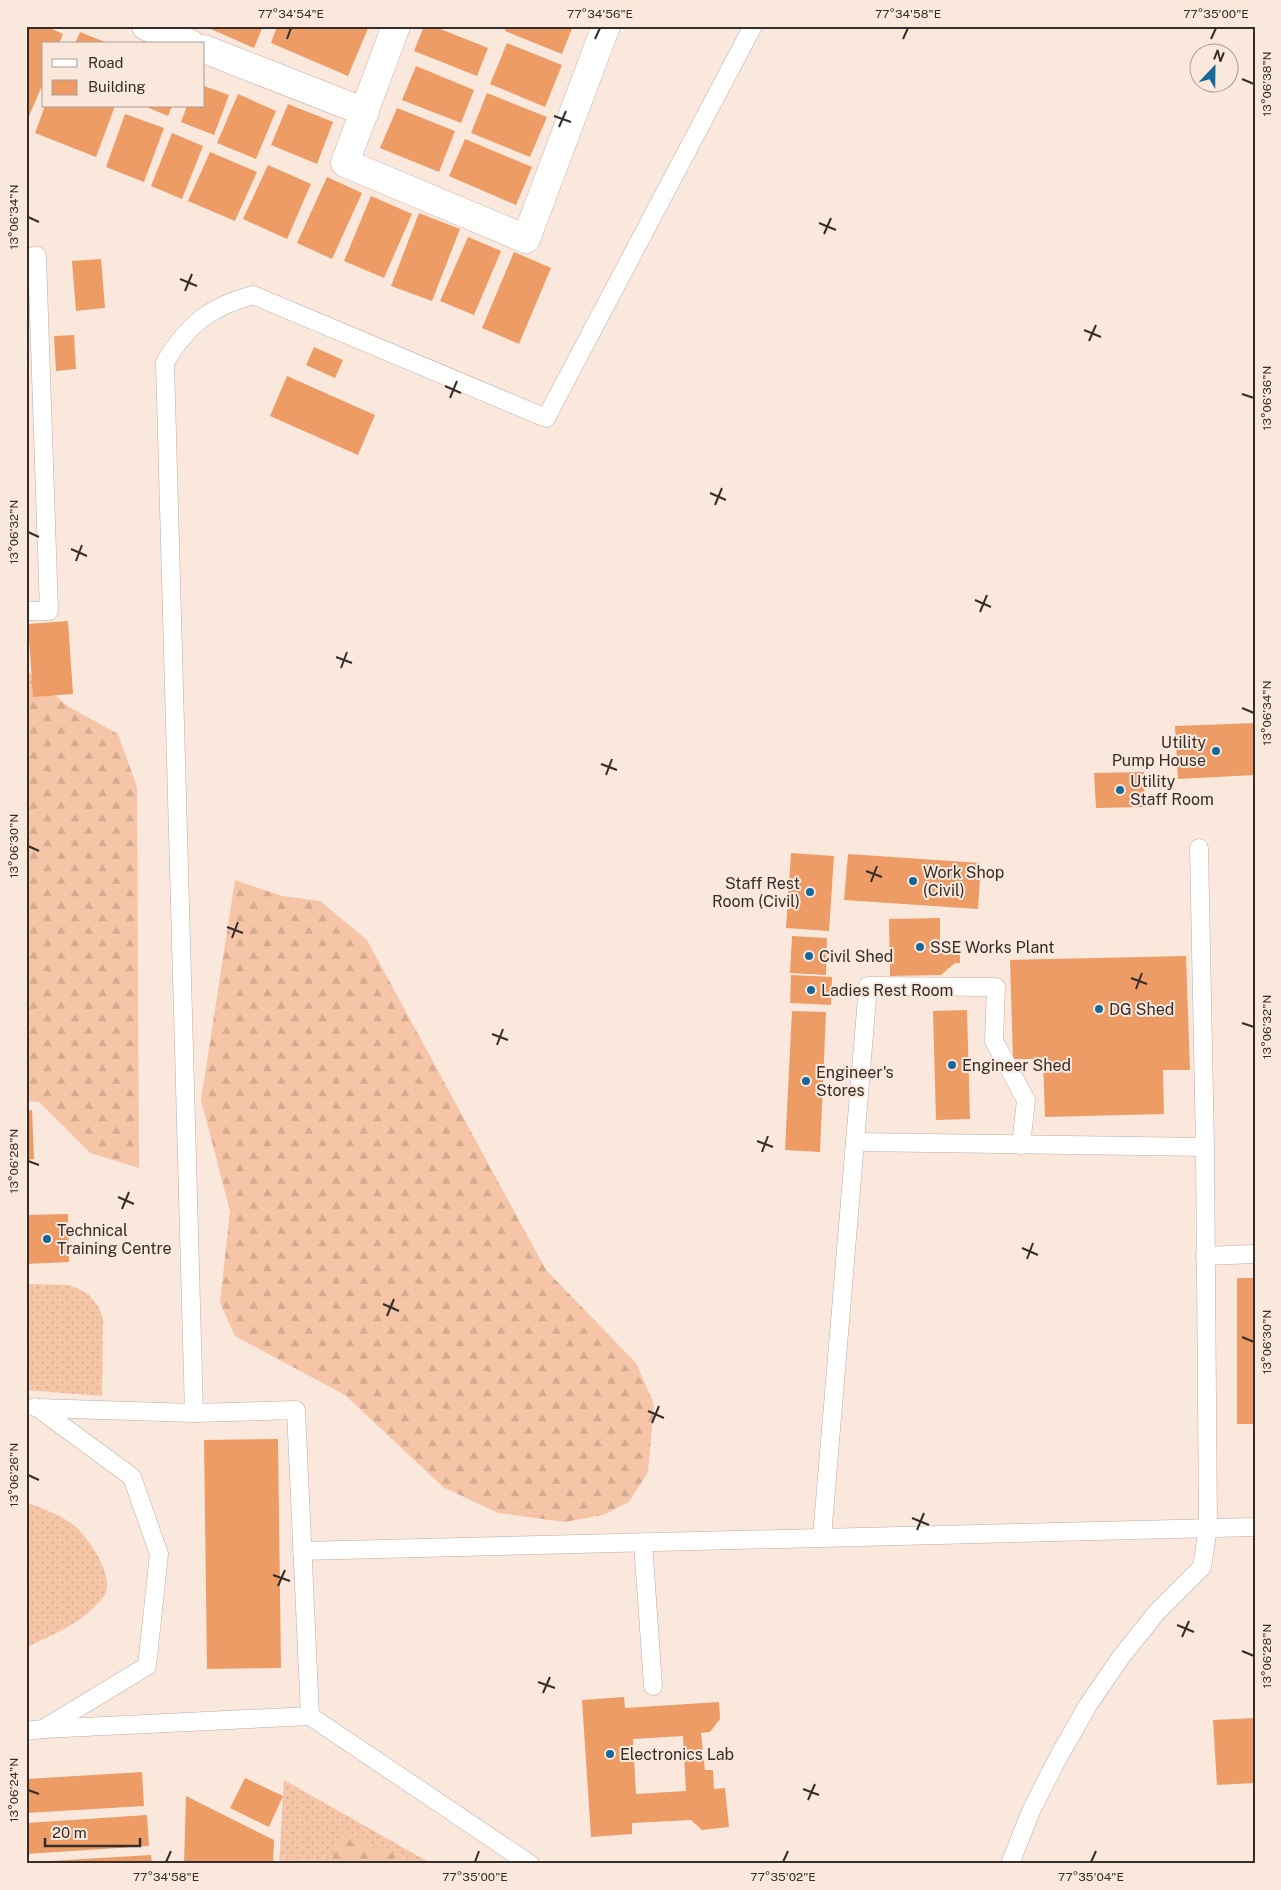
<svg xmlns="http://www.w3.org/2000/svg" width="1281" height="1890" viewBox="0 0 1281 1890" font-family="'Public Sans',sans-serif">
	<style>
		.grass { fill: url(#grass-dots) }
		.forest { fill: url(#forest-firs) }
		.building { fill: #ed9c66; fill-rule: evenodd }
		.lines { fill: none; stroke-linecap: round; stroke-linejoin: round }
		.service-casing { stroke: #beada3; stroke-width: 19 }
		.minor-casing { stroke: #beada3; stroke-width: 29 }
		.service { stroke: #fff; stroke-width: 18 }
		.minor { stroke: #fff; stroke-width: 28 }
		.ticks { fill: none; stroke: #342d29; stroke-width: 2 }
		.poi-dot { fill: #14699a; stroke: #fae8dd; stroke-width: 2 }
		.labels { text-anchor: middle; stroke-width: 4; stroke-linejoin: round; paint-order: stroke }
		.poi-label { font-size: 16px; fill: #342d29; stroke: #fae8dd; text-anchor: start }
		.neatline { fill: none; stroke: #342d29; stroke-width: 2 }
		.ticks-label { font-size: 12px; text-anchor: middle; fill: #342d29 }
	</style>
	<defs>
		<pattern id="grass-dots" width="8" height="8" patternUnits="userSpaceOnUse" patternTransform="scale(1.25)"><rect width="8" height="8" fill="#f6c5a7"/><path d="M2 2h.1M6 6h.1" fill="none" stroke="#d4aa90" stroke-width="1.8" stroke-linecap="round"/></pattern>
		<pattern id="forest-firs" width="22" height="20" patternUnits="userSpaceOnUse" patternTransform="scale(1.25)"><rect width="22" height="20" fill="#f6c5a7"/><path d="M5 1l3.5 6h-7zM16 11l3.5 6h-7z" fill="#d4aa90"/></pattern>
	</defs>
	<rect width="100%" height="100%" fill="#fae8dd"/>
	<g class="grass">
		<path d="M26 1284 69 1285 79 1289 89 1295 98 1306 103 1318 102 1396 26 1390Z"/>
		<path d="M26 1502C41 1508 58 1514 71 1523 86 1534 113 1572 106 1592 105 1596 100 1601 97 1604 79 1625 51 1635 26 1648Z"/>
		<path d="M284 1780 432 1864H279Z"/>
	</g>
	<g class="forest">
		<path d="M26 670 69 707 118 734 137 787 139 1168 90 1153 39 1102 26 1101Z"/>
		<path d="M235 880 282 896 320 901 367 940 546 1270 636 1363 654 1404 648 1472 629 1502 603 1515 564 1522 498 1513 443 1487 345 1395 235 1336 220 1303 230 1211 201 1100Z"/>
		<path d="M343 1831 413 1864H330Z"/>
	</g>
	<g class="building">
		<path d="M26 26H46L63 34 59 44H44V81L26 123Z"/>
		<path d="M204 26H263L254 48Z"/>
		<path d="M277 26H369L348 76 271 43Z"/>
		<path d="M424 26H433L488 48 477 76 414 51Z"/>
		<path d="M507 26H573L562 54 505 31Z"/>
		<path d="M80 32 110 44H75Z"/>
		<path d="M507 43 562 65 545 107 490 84Z"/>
		<path d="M416 66 474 90 461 123 402 100Z"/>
		<path d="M204 86 229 95 214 135 181 122 187 106H204Z"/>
		<path d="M487 93 547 117 530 157 471 133Z"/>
		<path d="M238 94 276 111 256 159 217 143Z"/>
		<path d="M288 104 333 122 317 164 271 145Z"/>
		<path d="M45 106H115L96 157 35 133Z"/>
		<path d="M144 106H172L168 116Z"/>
		<path d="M397 108 455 131 439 172 380 148Z"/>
		<path d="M125 114 164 128 144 182 106 167Z"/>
		<path d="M172 133 203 146 182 199 151 186Z"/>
		<path d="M465 139 532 167 516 205 449 176Z"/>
		<path d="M210 152 257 172 235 221 188 201Z"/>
		<path d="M268 165 311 184 287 239 243 219Z"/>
		<path d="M327 177 362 193 332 259 297 243Z"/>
		<path d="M371 196 412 214 384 278 344 261Z"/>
		<path d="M419 213 460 229 432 301 391 286Z"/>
		<path d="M468 237 501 251 474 315 440 301Z"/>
		<path d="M514 252 551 268 519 344 482 328Z"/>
		<path d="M101 259 105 308 76 311 72 261Z"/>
		<path d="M74 335 76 369 56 371 54 336Z"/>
		<path d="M314 347 343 360 335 378 306 365Z"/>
		<path d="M287 376 375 415 358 455 270 416Z"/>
		<path d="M68 621 73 694 33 697 28 624Z"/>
		<path d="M1255 723V775L1178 779 1175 726Z"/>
		<path d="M1144 772 1145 807 1096 808 1094 773Z"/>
		<path d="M791 853 834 856 829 931 786 928Z"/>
		<path d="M848 854 981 863 978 909 844 900Z"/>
		<path d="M940 918V947H960V963H955L941 975 890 976 889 919Z"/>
		<path d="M792 936 827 938 826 975 790 973Z"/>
		<path d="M1186 956 1190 1070H1163L1164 1114 1045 1117 1043 1059H1013L1010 960Z"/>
		<path d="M791 975 832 977 831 1005 790 1003Z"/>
		<path d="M967 1010 970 1119 936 1120 933 1011Z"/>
		<path d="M792 1011 826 1012 820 1152 785 1150Z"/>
		<path d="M32 1110 34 1159 26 1160V1111Z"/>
		<path d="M68 1214 69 1262 26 1264V1215Z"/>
		<rect x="1237" y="1278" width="18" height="146"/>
		<path d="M278 1439 281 1668 207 1669 204 1440Z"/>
		<path d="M624 1697 625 1708 719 1702 720 1719 710 1732 701 1733 705 1770H713L714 1789 725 1788 729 1827 702 1830 691 1820 632 1823V1834L591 1837 582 1700ZM683 1736 686 1791 636 1794 633 1739Z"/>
		<path d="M1255 1718V1783L1217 1785 1213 1720Z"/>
		<path d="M142 1772 144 1806 26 1813V1779Z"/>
		<path d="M245 1778 283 1796 269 1827 230 1808Z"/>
		<path d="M186 1796 274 1840 273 1864H184Z"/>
		<path d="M147 1815 149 1846 26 1854V1823Z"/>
		<path d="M151 1855 152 1864H33V1862Z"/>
	</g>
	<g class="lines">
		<g class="service-casing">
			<g id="service">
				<path d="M26 257 37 256 49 611H26"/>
				<path d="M855 1142 1205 1147"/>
				<path d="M1205 1256 1255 1254"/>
				<path d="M38 1408 194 1413 296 1410 310 1716 43 1729"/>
				<path d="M194 1413 165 362C188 324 210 307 253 295L546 418 753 26"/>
				<path d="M822 1537 868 986 996 987 994 1041 1026 1100 1021 1145"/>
				<path d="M643 1542 653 1686"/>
				<path d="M302 1551 1255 1527"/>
				<path d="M310 1716 530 1864"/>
				<path d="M26 1731 43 1729 147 1666 159 1554 132 1477 38 1408 35 1407"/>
				<path d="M1010 1864 1031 1811 1059 1756 1088 1705 1121 1657 1157 1612 1202 1567 1208 1527 1205 1147 1199 848"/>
			</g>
		</g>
		<g class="minor-casing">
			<g id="minor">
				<path d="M146 26 191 44"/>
				<path d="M396 26 345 163 526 239 606 26"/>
				<path d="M204 49 365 112"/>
			</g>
		</g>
		<use href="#service" class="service"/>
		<use href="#minor" class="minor"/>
	</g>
	<path class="ticks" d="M287 39 291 28M595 39 600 28M903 39 908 28M1211 39 1216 28M1242 79 1254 84M554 116 571 122M559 127 566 111M28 217 39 222M819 223 836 230M824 234 831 218M180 279 197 286M185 291 192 274M1084 330 1101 337M1089 341 1096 325M445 386 461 393M1242 394 1254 398M450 398 457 381M710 493 726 500M715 505 722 488M28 532 39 537M71 549 87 556M76 561 82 545M975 600 991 607M980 612 987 595M336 657 352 663M341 668 347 652M1242 708 1254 713M601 764 617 770M606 775 612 759M28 846 39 851M866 871 882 877M871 882 877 866M227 927 243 933M232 938 238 922M1131 978 1147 984M1136 989 1142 973M1242 1023 1254 1027M492 1034 508 1040M497 1045 503 1029M757 1141 773 1147M762 1152 768 1136M28 1161 39 1165M118 1197 134 1204M122 1209 129 1192M1022 1248 1038 1255M1027 1259 1033 1243M383 1304 399 1311M387 1316 394 1299M1242 1337 1254 1342M648 1411 664 1418M652 1423 659 1406M28 1475 39 1480M912 1518 929 1525M917 1530 924 1513M273 1575 290 1581M278 1586 285 1570M1177 1625 1194 1632M1182 1637 1189 1621M1242 1651 1254 1656M538 1682 555 1688M543 1693 550 1677M803 1789 819 1795M28 1790 39 1794M808 1800 815 1784M166 1862 171 1851M475 1862 479 1851M783 1862 788 1851M1091 1862 1096 1851"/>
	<g class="poi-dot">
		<circle cx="1216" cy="751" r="5"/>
		<circle cx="1120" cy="790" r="5"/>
		<circle cx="913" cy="881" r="5"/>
		<circle cx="810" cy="892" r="5"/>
		<circle cx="920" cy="947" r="5"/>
		<circle cx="809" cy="956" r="5"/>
		<circle cx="811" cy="990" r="5"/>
		<circle cx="1099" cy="1009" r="5"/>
		<circle cx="952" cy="1065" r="5"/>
		<circle cx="806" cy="1081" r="5"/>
		<circle cx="47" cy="1239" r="5"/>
		<circle cx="610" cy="1754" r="5"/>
	</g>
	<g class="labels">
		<g class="poi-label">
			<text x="1206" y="748" text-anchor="end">Utility<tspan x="1206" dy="18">Pump House</tspan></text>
			<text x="1130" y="787">Utility<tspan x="1130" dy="18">Staff Room</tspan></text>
			<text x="923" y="878">Work Shop<tspan x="923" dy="18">(Civil)</tspan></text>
			<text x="800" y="889" text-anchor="end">Staff Rest<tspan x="800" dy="18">Room (Civil)</tspan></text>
			<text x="930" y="953">SSE Works Plant</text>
			<text x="819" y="962">Civil Shed</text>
			<text x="821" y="996">Ladies Rest Room</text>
			<text x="1109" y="1015">DG Shed</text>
			<text x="962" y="1071">Engineer Shed</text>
			<text x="816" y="1078">Engineer's<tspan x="816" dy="18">Stores</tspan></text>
			<text x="57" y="1236">Technical<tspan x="57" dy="18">Training Centre</tspan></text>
			<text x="620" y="1760">Electronics Lab</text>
		</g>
	</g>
	<rect width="1281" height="1890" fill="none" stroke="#fae8dd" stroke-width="55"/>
	<rect x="42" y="42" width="162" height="65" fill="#fae8dd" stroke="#ab9d95"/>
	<rect x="52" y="59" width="25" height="8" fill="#ffffff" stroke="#ab9d95"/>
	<text x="88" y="68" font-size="15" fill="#342d29">Road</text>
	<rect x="52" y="80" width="25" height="15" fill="#ed9c66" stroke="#ab9d95"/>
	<text x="88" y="92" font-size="15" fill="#342d29">Building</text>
	<g transform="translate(1214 68) rotate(22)"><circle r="24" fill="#fae8dd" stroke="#ab9d95"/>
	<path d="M0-4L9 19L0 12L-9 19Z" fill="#14699a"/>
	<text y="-8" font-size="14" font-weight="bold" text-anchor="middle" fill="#342d29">N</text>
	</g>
	<path d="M45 1838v8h95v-8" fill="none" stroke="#342d29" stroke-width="2.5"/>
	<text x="52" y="1838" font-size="15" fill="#342d29" stroke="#fae8dd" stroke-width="4" paint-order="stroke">20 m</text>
	<rect x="28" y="28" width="1226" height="1834" class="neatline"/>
	<g class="ticks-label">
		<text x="291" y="18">77°34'54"E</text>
		<text x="600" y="18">77°34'56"E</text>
		<text x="908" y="18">77°34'58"E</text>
		<text x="1216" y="18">77°35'00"E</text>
		<text transform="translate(1267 84) rotate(-90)" y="4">13°06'38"N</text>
		<text transform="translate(14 217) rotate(-90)" y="4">13°06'34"N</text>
		<text transform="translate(1267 398) rotate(-90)" y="4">13°06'36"N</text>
		<text transform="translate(14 532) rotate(-90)" y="4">13°06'32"N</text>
		<text transform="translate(1267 713) rotate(-90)" y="4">13°06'34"N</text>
		<text transform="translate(14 846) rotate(-90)" y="4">13°06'30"N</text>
		<text transform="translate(1267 1027) rotate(-90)" y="4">13°06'32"N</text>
		<text transform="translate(14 1161) rotate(-90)" y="4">13°06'28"N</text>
		<text transform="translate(1267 1342) rotate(-90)" y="4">13°06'30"N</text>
		<text transform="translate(14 1475) rotate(-90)" y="4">13°06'26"N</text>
		<text transform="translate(1267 1656) rotate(-90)" y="4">13°06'28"N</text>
		<text transform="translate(14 1790) rotate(-90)" y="4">13°06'24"N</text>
		<text x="166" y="1881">77°34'58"E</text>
		<text x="475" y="1881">77°35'00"E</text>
		<text x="783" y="1881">77°35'02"E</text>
		<text x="1091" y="1881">77°35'04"E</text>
	</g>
</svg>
